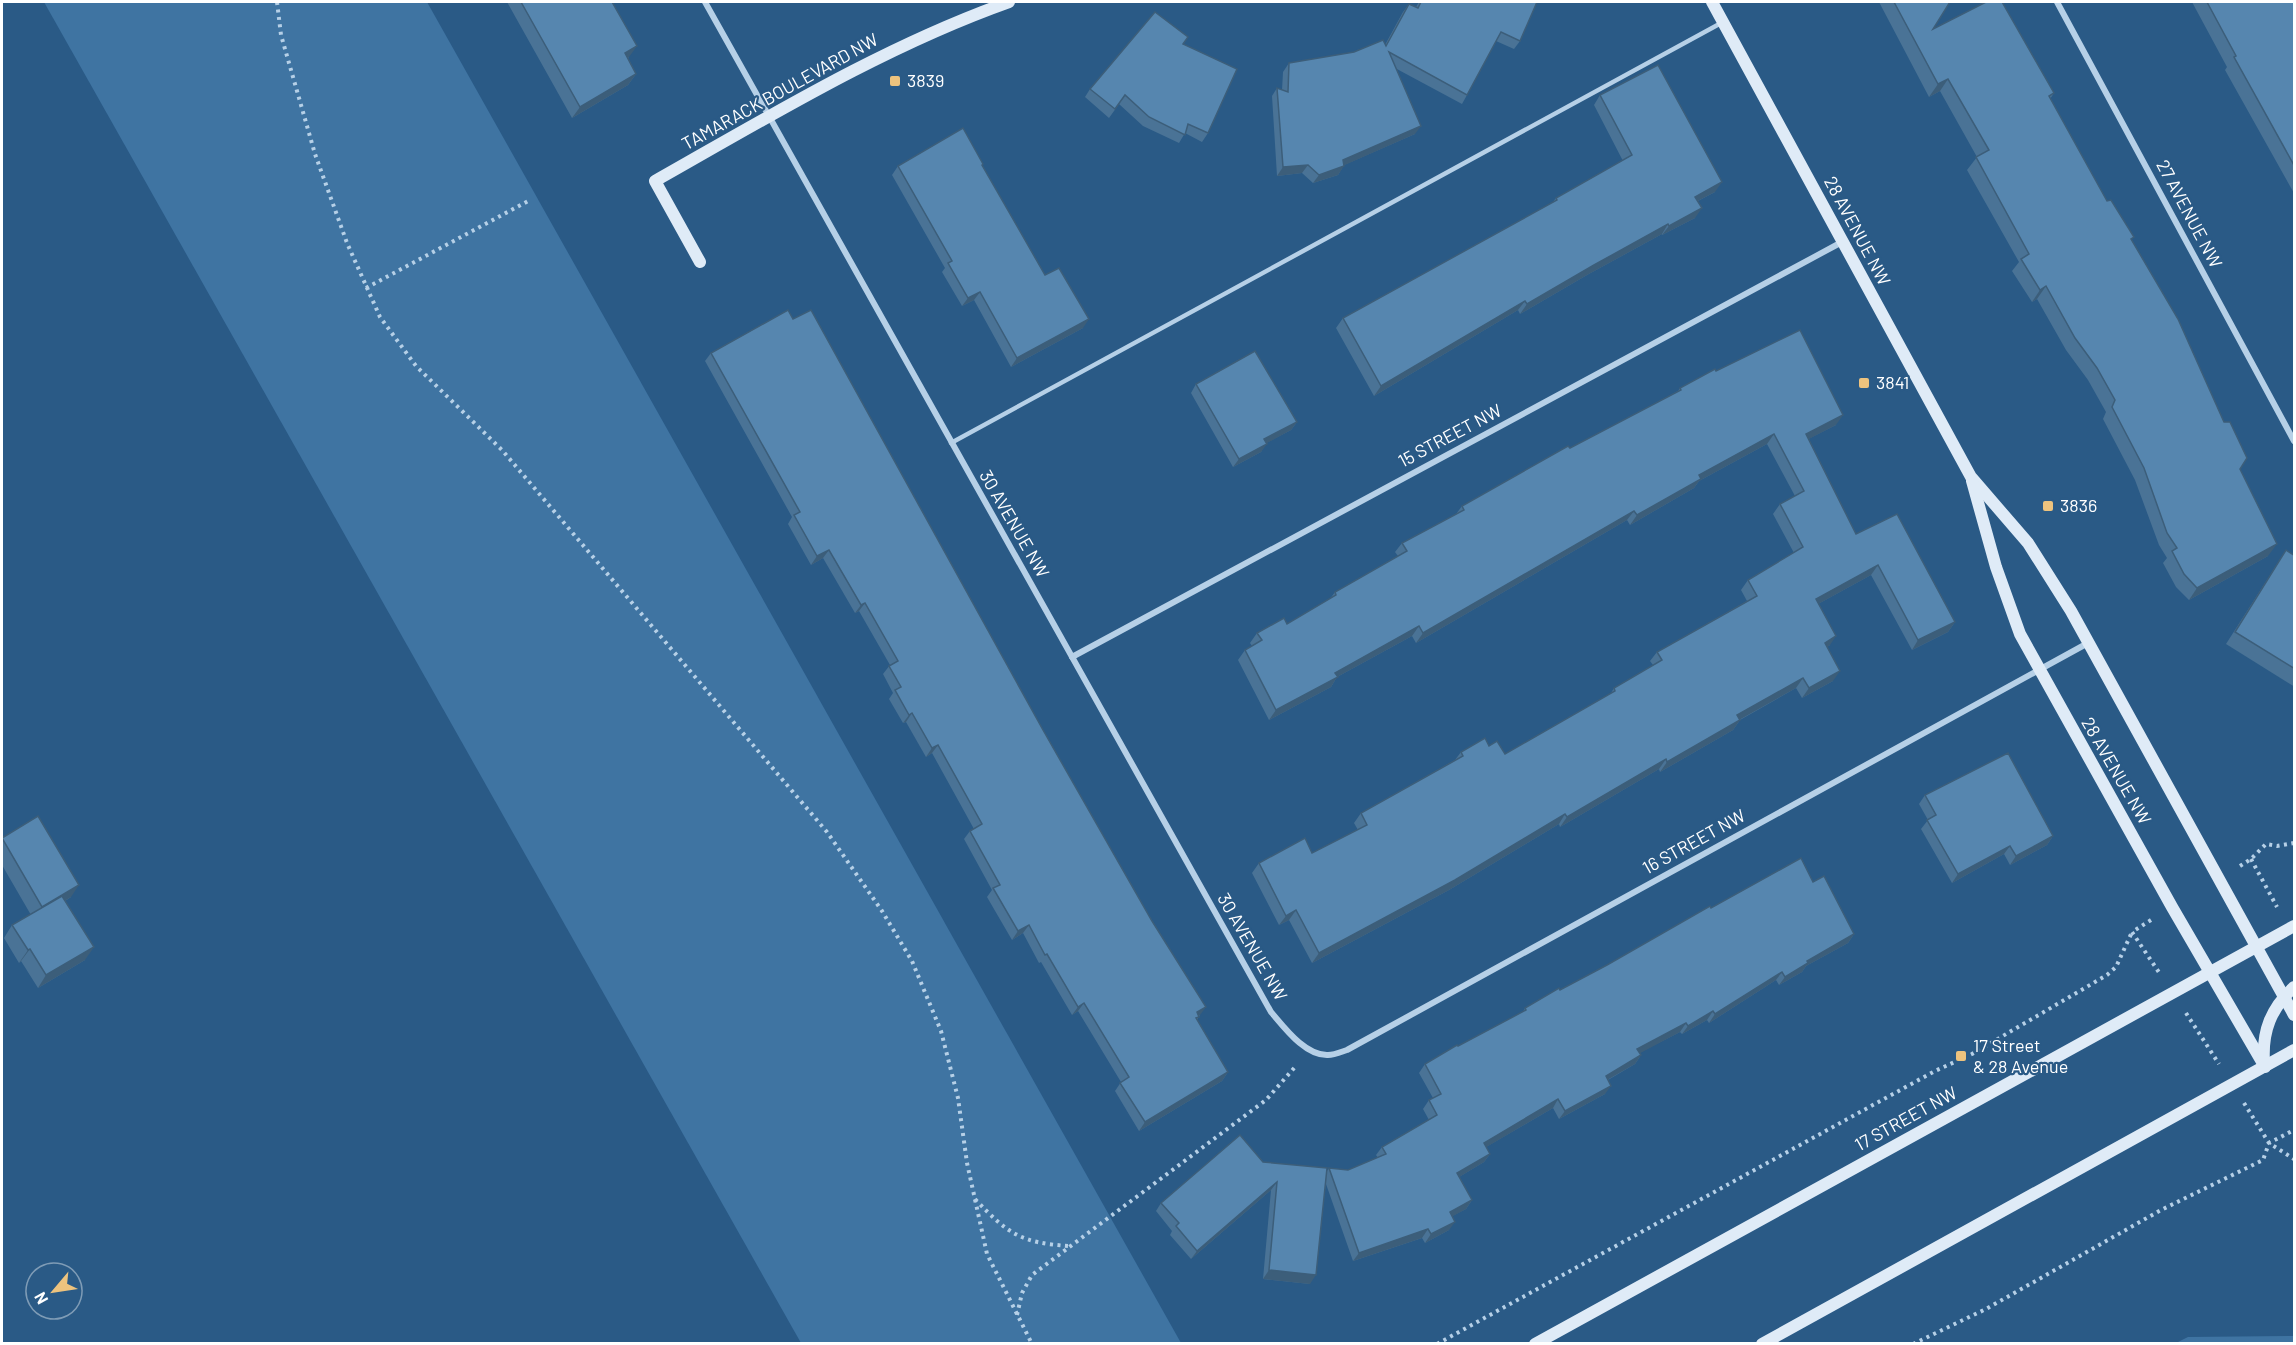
<svg xmlns="http://www.w3.org/2000/svg" width="2296" height="1345" viewBox="0 0 2296 1345" font-family="Barlow,sans-serif">
	<style>
		.green { fill: #3f74a2 }
		.lines { fill: none; stroke-linecap: round; stroke-linejoin: round }
		.path { stroke: #b6d0e7; stroke-width: 4; stroke-dasharray: 3 4.5; stroke-linecap: butt }
		.lane { stroke: #b6d0e7; stroke-width: 4.5 }
		.street { stroke: #b6d0e7; stroke-width: 6 }
		.secondary { stroke: #dfebf7; stroke-width: 12 }
		.wall { fill: #4a7396 }
		.shaded-wall { fill: #3c5e7a }
		.building { fill: #5686af; stroke: #3c5e7a; stroke-width: 1.5 }
		.poi-dot { fill: #edc37e; stroke: #2a5a86; stroke-width: 2 }
		.labels { text-anchor: middle; stroke-width: 4.5; stroke-linejoin: round; paint-order: stroke }
		.poi-label { font-size: 18px; fill: #fff; stroke: #2a5a86; text-anchor: start }
		.street-label { font-size: 18px; fill: #fff; stroke: #2a5a86 }
	</style>
	<rect width="100%" height="100%" fill="#2a5a86"/>
	<g class="green">
		<path d="M44 2H427L1181 1343H801Z"/>
		<path d="M2294 1336V1343H2176L2188 1337Z"/>
	</g>
	<g class="lines">
		<g class="path">
			<path d="M277 2 281 35 315 154 347 243 380 317 416 366 502 450 827 832 882 911 912 961 941 1031 958 1098 967 1163 987 1254 1032 1344"/>
			<path d="M366 288 530 200"/>
			<path d="M2251 859 2277 907"/>
			<path d="M2240 866 2251 859 2266 844 2277 846 2294 843"/>
			<path d="M2151 920 2132 932 2160 974"/>
			<path d="M2186 1013 2219 1064"/>
			<path d="M2244 1103 2269 1143 2294 1159"/>
			<path d="M975 1199C1008 1234 1021 1243 1069 1246"/>
			<path d="M1017 1315 1022 1293 1032 1275 1266 1100 1295 1067"/>
			<path d="M1437 1344 1935 1071 1972 1054 2107 975 2116 967 2132 932"/>
			<path d="M1913 1344 1986 1309 2161 1210 2263 1160 2269 1143 2294 1130"/>
		</g>
		<path class="lane" d="M951 443 1723 22"/>
		<g class="street">
			<path d="M705 2 1271 1012C1284 1027 1305 1056 1328 1055 1334 1055 1341 1052 1347 1050L2088 643"/>
			<path d="M2057 2 2294 441"/>
			<path d="M1072 657 1842 242"/>
		</g>
		<g class="secondary">
			<path d="M1712 2 1971 477 2028 543 2071 611 2294 1015"/>
			<path d="M700 262 655 181C770 116 885 46 1009 2"/>
			<path d="M1972 481 1996 567 2020 634 2172 907 2265 1067"/>
			<path d="M2264 1062C2262 1031 2271 1008 2294 987"/>
			<path d="M1535 1344 2294 926"/>
			<path d="M1762 1344 2294 1050"/>
		</g>
	</g>
	<g class="wall">
		<path d="M507 2H612L629 57 628 58 636 74 628 85 572 118Z"/>
		<path d="M1419 2H1537L1520 41 1514 49 1496 41 1467 95 1462 104 1395 68 1415 134 1344 165 1338 175 1313 183 1302 173 1277 176 1272 96 1277 88 1282 90 1283 72 1289 63 1354 52 1385 45 1403 12 1409 4 1416 7Z"/>
		<path d="M1879 2H1950L1933 29 2054 93 2050 99 2107 201 2132 240 2240 469 2268 556 2189 600 2176 587 2163 563 2167 558 2159 545 2135 480 2103 419 2106 412 2088 380 2066 350 2037 299 2032 302 2012 271 2019 262 1967 170 1977 157 1940 91 1929 97Z"/>
		<path d="M2192 2H2295V195L2225 70 2227 67Z"/>
		<path d="M1183 45 1208 133 1202 142 1185 133 1179 143 1143 126 1119 104 1109 118 1085 97 1090 89Z"/>
		<path d="M1600 95 1715 192 1698 201 1695 218 1662 235V234L1587 275 1520 314 1518 310 1374 396 1336 328 1343 318 1552 203 1556 198 1623 161 1594 105Z"/>
		<path d="M983 164 982 166 1045 275 1083 328 1011 367 974 300 962 306 942 272 945 268 892 175 898 166Z"/>
		<path d="M711 353 1200 1015 1197 1020 1228 1072 1222 1081 1139 1131 1115 1091 1121 1082 1078 1011 1072 1015 1041 962 1039 963 1023 933 1012 940 987 897 992 890 964 839 970 831 974 829 932 753 926 757 906 722 903 723 889 699 893 693 883 674 890 665 859 611 855 613 823 558 811 565 788 524 792 517 705 361Z"/>
		<path d="M1716 371 1836 425 1808 439 1856 534 1955 622 1948 632 1912 650 1871 575 1818 604 1830 645 1827 647 1833 681 1802 698 1796 688 1740 720 1733 730 1660 772 1659 769 1560 827 1559 824 1449 890 1312 963 1289 920 1279 925 1252 873 1259 863 1312 853 1358 830 1354 823 1361 813 1455 760 1461 752 1489 746 1505 754 1611 693 1614 688 1653 665 1650 661 1657 652 1747 601 1741 590 1748 580 1794 553 1773 514 1780 504 1795 496 1767 444 1699 481 1694 488 1630 525 1627 520 1416 643 1412 636 1337 677 1331 687 1269 720 1238 660 1245 650 1252 646 1250 643 1257 633 1287 624 1330 599 1335 592 1398 556 1395 552 1402 543 1456 514 1462 506 1678 391 1680 388Z"/>
		<path d="M1196 384 1297 422 1291 430 1266 443 1261 452 1233 467 1191 393Z"/>
		<path d="M2286 550 2295 556V687L2226 644Z"/>
		<path d="M1925 795 2053 836 2047 845 2010 865 2004 854 1952 883 1921 829 1928 820 1919 804Z"/>
		<path d="M2 838 71 897 65 901 85 960 38 988 21 961 19 963 4 938 12 925 31 915 2 865Z"/>
		<path d="M1813 882 1854 934 1848 943 1806 966 1802 972 1779 985 1776 980 1709 1023 1707 1020 1682 1034 1680 1032 1639 1053 1641 1055 1635 1064 1608 1080 1605 1094 1559 1119 1553 1108 1486 1147 1490 1154 1484 1162 1459 1177 1472 1200 1466 1209 1452 1216 1449 1230 1425 1243 1422 1238 1353 1261 1326 1184 1310 1284 1263 1279 1271 1190 1191 1259 1170 1235 1172 1231 1156 1211 1161 1203 1263 1162 1327 1171 1329 1168 1348 1170 1378 1158 1376 1155 1382 1147 1429 1120 1423 1109 1429 1100 1433 1098 1419 1073 1425 1064 1523 1012 1525 1008 1607 965 1711 908Z"/>
	</g>
	<g class="shaded-wall">
		<path d="M637 46 629 57 617 64 625 53Z"/>
		<path d="M636 74 628 85 572 118 580 107Z"/>
		<path d="M1948 79 1940 91 1929 97 1938 84Z"/>
		<path d="M1421 126 1415 134 1338 168 1343 160Z"/>
		<path d="M1308 165 1302 173 1277 176 1283 167Z"/>
		<path d="M1344 166 1338 175 1313 183 1319 175Z"/>
		<path d="M1722 182 1715 192 1688 206 1695 197Z"/>
		<path d="M1702 208 1695 218 1662 235 1669 226Z"/>
		<path d="M1668 224 1662 234 1587 275 1520 314 1527 304 1594 265Z"/>
		<path d="M2046 286 2037 299 2032 302 2040 290Z"/>
		<path d="M980 292 974 300 962 306 968 298Z"/>
		<path d="M1525 301 1518 310 1374 396 1381 386Z"/>
		<path d="M1089 319 1083 328 1011 367 1017 358Z"/>
		<path d="M1843 415 1836 425 1799 444 1806 434Z"/>
		<path d="M1297 422 1291 430 1258 448 1264 439Z"/>
		<path d="M1774 434 1767 444 1699 481 1694 488 1630 525 1637 515 1699 475Z"/>
		<path d="M1267 444 1261 452 1233 467 1239 459Z"/>
		<path d="M1634 511 1627 520 1416 643 1423 633Z"/>
		<path d="M2277 544 2268 556 2189 600 2197 588Z"/>
		<path d="M829 550 823 558 811 565 817 556Z"/>
		<path d="M1878 565 1871 575 1809 609 1816 599Z"/>
		<path d="M865 603 859 611 855 613 861 605Z"/>
		<path d="M1955 622 1948 632 1912 650 1918 640Z"/>
		<path d="M1419 626 1412 636 1337 677 1331 687 1269 720 1276 710 1335 673Z"/>
		<path d="M1836 636 1830 645 1818 653 1825 643Z"/>
		<path d="M1840 671 1833 681 1802 698 1809 688Z"/>
		<path d="M1803 678 1796 688 1730 725 1737 715Z"/>
		<path d="M912 713 906 722 903 723 909 715Z"/>
		<path d="M1740 720 1733 730 1660 772 1667 762Z"/>
		<path d="M938 745 932 753 926 757 932 748Z"/>
		<path d="M1666 759 1659 769 1560 827 1567 817Z"/>
		<path d="M1565 814 1559 824 1449 890 1312 963 1319 953Z"/>
		<path d="M2053 836 2047 845 2010 865 2016 856Z"/>
		<path d="M2010 846 2004 854 1952 883 1958 874Z"/>
		<path d="M79 885 71 897 34 920 42 907Z"/>
		<path d="M1296 910 1289 920 1279 925 1286 916Z"/>
		<path d="M1029 925 1023 933 1012 940 1018 931Z"/>
		<path d="M1854 934 1848 943 1806 966 1802 972 1779 985 1785 977 1807 961Z"/>
		<path d="M94 947 85 960 38 988 46 975Z"/>
		<path d="M30 949 21 961 19 963 28 950Z"/>
		<path d="M1782 972 1776 980 1709 1023 1715 1014Z"/>
		<path d="M1084 1003 1078 1011 1072 1015 1078 1007Z"/>
		<path d="M1206 1007 1200 1015 1191 1021 1197 1012Z"/>
		<path d="M1713 1011 1707 1020 1682 1034 1688 1026Z"/>
		<path d="M1686 1023 1680 1032 1631 1058 1637 1049Z"/>
		<path d="M1641 1055 1635 1064 1600 1084 1606 1076Z"/>
		<path d="M1228 1072 1222 1081 1139 1131 1145 1122Z"/>
		<path d="M1611 1086 1605 1094 1559 1119 1565 1111Z"/>
		<path d="M1558 1099 1553 1108 1478 1152 1484 1143Z"/>
		<path d="M1490 1154 1484 1162 1451 1182 1457 1173Z"/>
		<path d="M1277 1182 1271 1190 1191 1259 1197 1251Z"/>
		<path d="M1472 1200 1466 1209 1444 1221 1450 1212Z"/>
		<path d="M1455 1222 1449 1230 1425 1243 1431 1234Z"/>
		<path d="M1428 1229 1422 1238 1353 1261 1359 1253Z"/>
		<path d="M1269 1270 1316 1275 1310 1284 1263 1279Z"/>
	</g>
	<g class="building">
		<path d="M521 2H612L637 46 625 53 636 74 580 107Z"/>
		<path d="M1421 2H1537L1520 41 1501 32 1467 95 1389 52 1421 126 1343 160 1344 166 1319 175 1308 165 1283 167 1277 88 1288 92 1289 63 1354 52 1383 40 1386 46 1409 4 1418 8Z"/>
		<path d="M1894 2H1950L1933 29 1986 2H2002L2054 93 2049 96 2107 201 2111 200 2134 237 2131 239 2178 319 2224 422H2230L2247 458 2240 469 2277 544 2197 588 2184 574 2172 551 2177 548 2167 533 2144 468 2112 407 2115 400 2097 368 2075 338 2046 286 2040 290 2021 259 2029 254 1976 157 1989 150 1948 79 1938 84Z"/>
		<path d="M2207 2H2295V167L2234 57 2236 56Z"/>
		<path d="M1155 12 1188 37 1183 44 1237 69 1208 133 1188 124 1185 135 1149 117 1125 95 1115 109 1090 89Z"/>
		<path d="M1658 65 1722 182 1695 197 1702 208 1669 226 1668 224 1594 265 1527 304 1525 301 1381 386 1343 318 1557 200 1556 198 1632 155 1600 95Z"/>
		<path d="M963 128 983 164 982 165 1045 275 1059 268 1089 319 1017 358 980 292 968 298 948 263 952 261 898 166Z"/>
		<path d="M788 310 793 319 811 310 1043 730 1152 921 1206 1007 1197 1012 1199 1017 1196 1018 1228 1072 1145 1122 1120 1083 1129 1077 1084 1003 1078 1007 1047 954 1045 955 1029 925 1018 931 993 888 1000 885 970 831 982 824 938 745 932 748 912 713 909 715 895 690 901 687 889 666 898 661 865 603 861 605 829 550 817 556 794 515 800 512 711 353Z"/>
		<path d="M1800 330 1843 415 1806 434 1856 534 1897 514 1955 622 1918 640 1878 565 1816 599 1836 636 1825 643 1840 671 1809 688 1803 678 1737 715 1740 720 1667 762 1666 759 1567 817 1565 814 1455 880 1319 953 1296 910 1286 916 1259 863 1305 838 1312 853 1367 825 1361 813 1463 756 1461 752 1485 738 1489 746 1497 741 1505 754 1615 691 1614 688 1662 660 1657 652 1757 596 1748 580 1803 547 1780 504 1804 491 1774 434 1699 475 1701 479 1637 515 1634 511 1423 633 1419 626 1335 673 1338 677 1276 710 1245 650 1262 640 1257 633 1284 618 1287 624 1336 595 1335 592 1407 551 1402 543 1464 510 1462 506 1568 446 1570 448 1681 390 1680 388 1715 369 1716 371Z"/>
		<path d="M1255 351 1297 422 1264 439 1267 444 1239 459 1196 384Z"/>
		<path d="M2286 550 2295 556V669L2235 632Z"/>
		<path d="M2008 753 2053 836 2016 856 2010 846 1958 874 1927 820 1936 815 1925 795Z"/>
		<path d="M38 816 79 885 42 907 2 838Z"/>
		<path d="M1801 858 1813 882 1824 876 1854 934 1807 961 1808 963 1785 977 1782 972 1715 1014 1713 1011 1688 1026 1686 1023 1637 1049 1641 1055 1606 1076 1611 1086 1565 1111 1558 1099 1484 1143 1490 1154 1457 1173 1472 1200 1450 1212 1455 1222 1431 1234 1428 1229 1359 1253 1329 1168 1348 1170 1386 1154 1382 1147 1437 1115 1429 1100 1441 1094 1425 1064 1457 1045 1458 1046 1526 1010 1525 1008 1559 988 1560 990 1607 965 1710 906 1711 908Z"/>
		<path d="M62 896 94 947 46 975 30 949 28 950 12 925Z"/>
		<path d="M1240 1135 1263 1162 1327 1168 1316 1275 1269 1270 1277 1182 1197 1251 1176 1226 1179 1223 1161 1203Z"/>
	</g>
	<g class="poi-dot">
		<rect x="889" y="75" width="12" height="12" rx="3"/>
		<rect x="1858" y="377" width="12" height="12" rx="3"/>
		<rect x="2042" y="500" width="12" height="12" rx="3"/>
		<rect x="1955" y="1050" width="12" height="12" rx="3"/>
	</g>
	<g class="labels">
		<g class="poi-label">
			<text x="907" y="87">3839</text>
			<text x="1876" y="389">3841</text>
			<text x="2060" y="512">3836</text>
			<text x="1973" y="1052">17 Street<tspan x="1973" dy="21">&amp; 28 Avenue</tspan></text>
		</g>
		<g class="street-label">
			<text transform="translate(780 92) rotate(-29)" y="6">TAMARACK BOULEVARD NW</text>
			<text transform="translate(2189 214) rotate(62)" y="6">27 AVENUE NW</text>
			<text transform="translate(1857 231) rotate(62)" y="6">28 AVENUE NW</text>
			<text transform="translate(1450 436) rotate(-28)" y="6">15 STREET NW</text>
			<text transform="translate(1014 524) rotate(60)" y="6">30 AVENUE NW</text>
			<text transform="translate(2116 771) rotate(60)" y="6">28 AVENUE NW</text>
			<text transform="translate(1694 842) rotate(-29)" y="6">16 STREET NW</text>
			<text transform="translate(1252 947) rotate(60)" y="6">30 AVENUE NW</text>
			<text transform="translate(1906 1119) rotate(-29)" y="6">17 STREET NW</text>
		</g>
	</g>
	<rect width="2296" height="1345" fill="none" stroke="#ffffff" stroke-width="6"/>
	<g transform="translate(54 1291) rotate(241)"><circle r="28" fill="#2a5a86" stroke="#7f9cb6" stroke-width="1.5"/>
	<path d="M0-4.5L10 22L0 15L-10 22Z" fill="#edc37e"/>
	<text y="-9" font-size="16" font-weight="bold" text-anchor="middle" fill="#ffffff">N</text>
	</g>
</svg>
